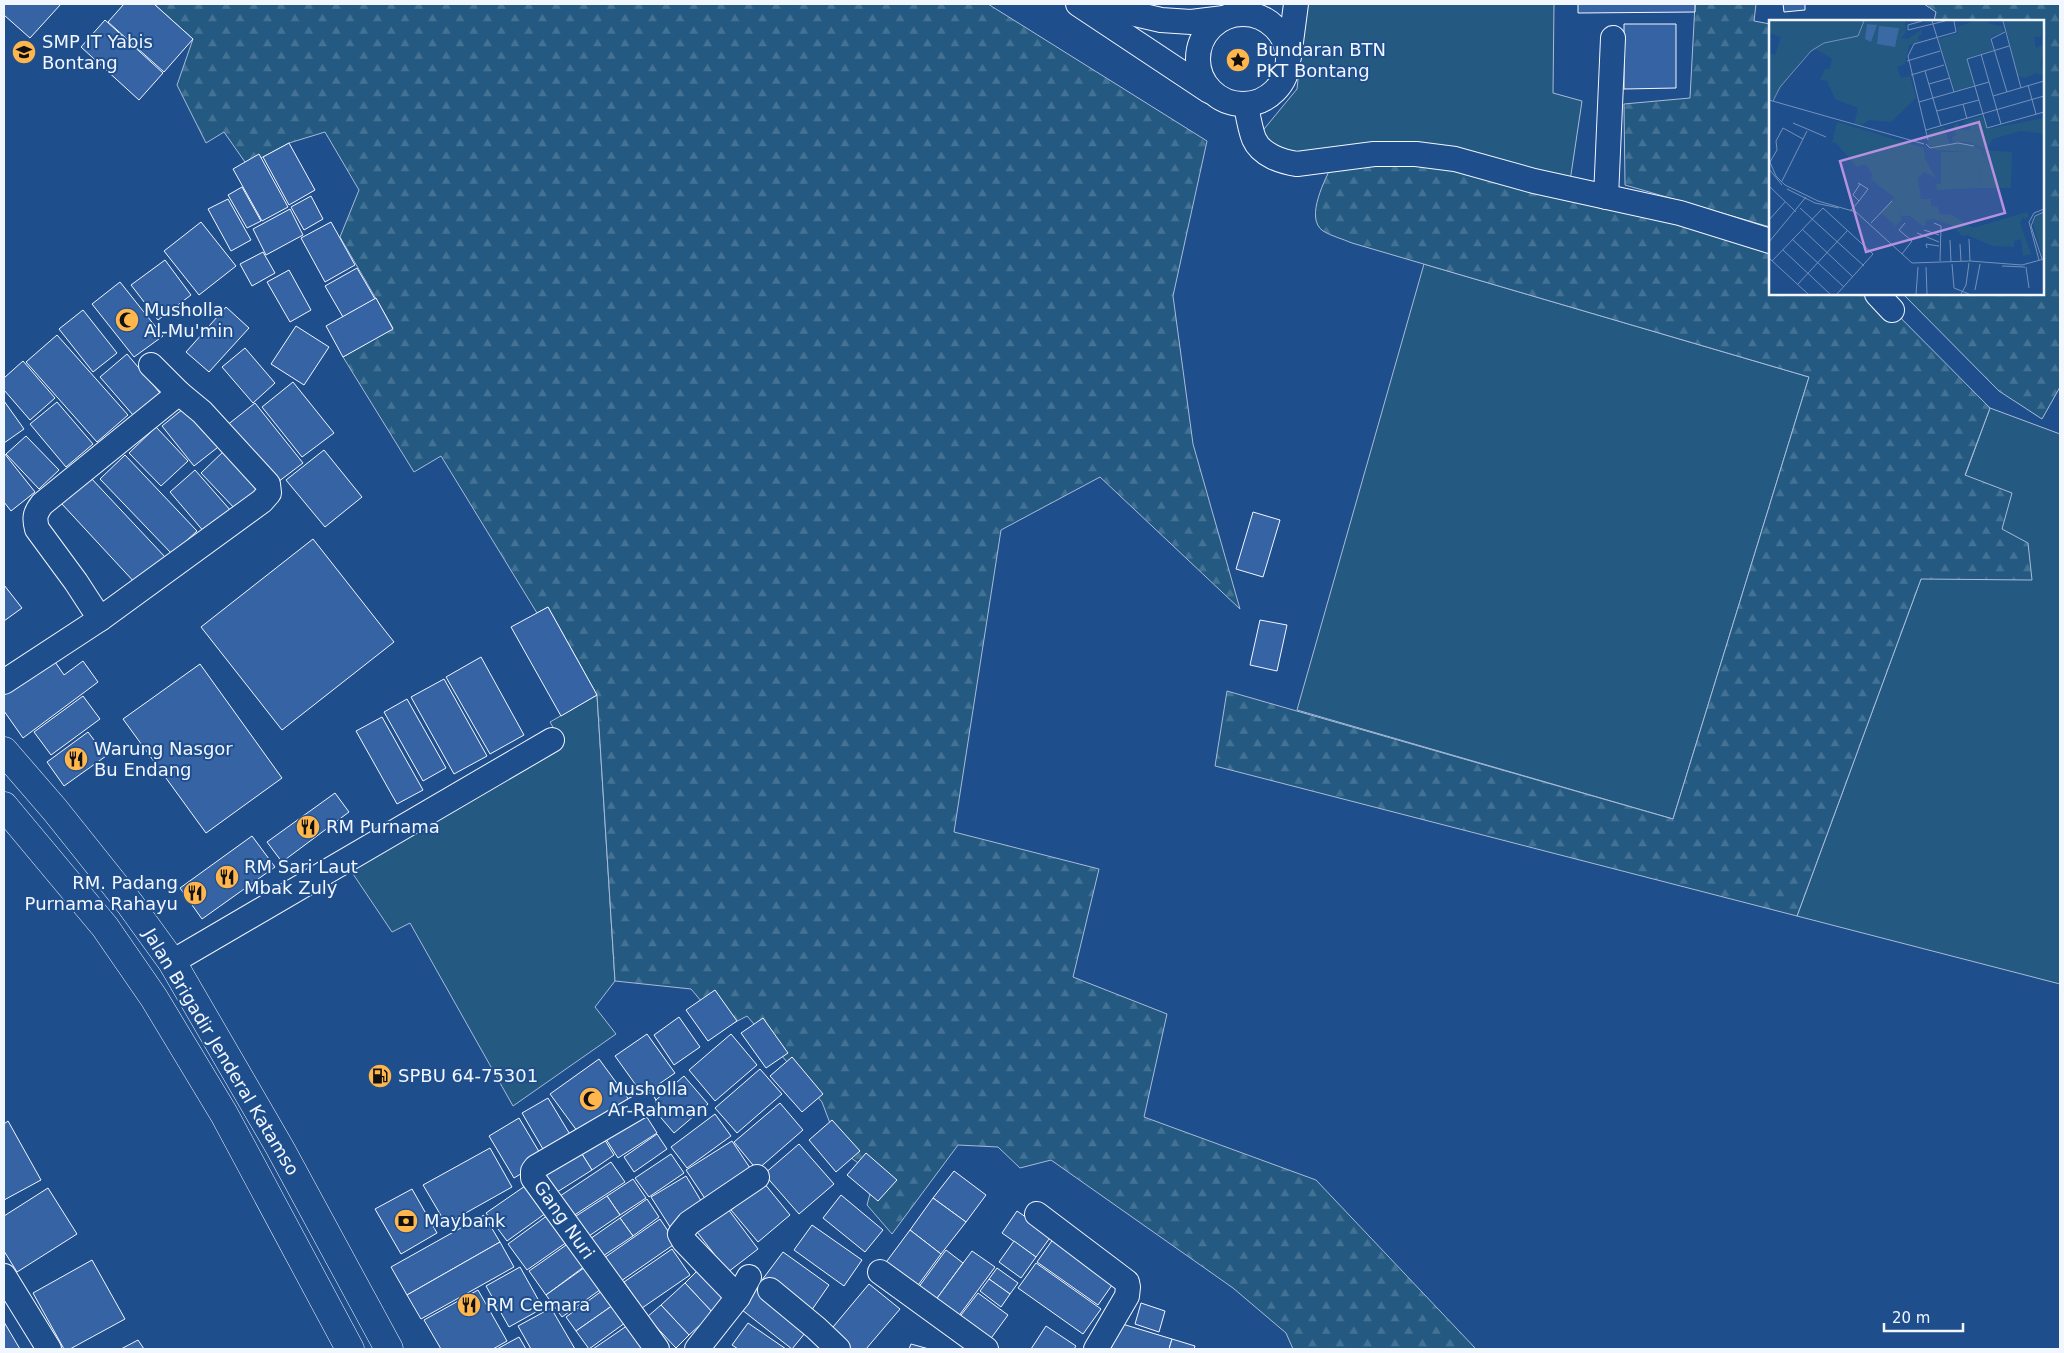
<svg xmlns="http://www.w3.org/2000/svg" width="2064" height="1353" viewBox="0 0 2064 1353" font-family="'DejaVu Sans',sans-serif">
	<style>
		.green { fill: #245a82; stroke: #a8bbd7 }
		.forest { fill: url(#forest-firs); stroke: #a8bbd7 }
		.building { fill: #3563a3; stroke: #f2f6ff }
		.lines { fill: none; stroke-linecap: round; stroke-linejoin: round }
		.minor-casing { stroke: #f2f6ff; stroke-width: 26 }
		.secondary-casing { stroke: #f2f6ff; stroke-width: 29 }
		.minor { stroke: #1f4e8c; stroke-width: 24 }
		.secondary { stroke: #1f4e8c; stroke-width: 28 }
		.labels { text-anchor: middle; stroke-width: 4; stroke-linejoin: round; paint-order: stroke }
		.poi-label { font-size: 18px; fill: #f2f6ff; stroke: #1f4e8c; text-anchor: start }
		.street-label { font-size: 18px; fill: #f2f6ff; stroke: #1f4e8c }
		.inset-road { fill: none; stroke: #7391ba; stroke-width: 1 }
		.view { fill: #b691df; fill-opacity: 0.15; stroke: #b691df; stroke-width: 2.5 }
		.inset-edge { fill: none; stroke: #f2f6ff; stroke-width: 2.5 }
	</style>
	<defs>
		<pattern id="forest-firs" width="22" height="20" patternUnits="userSpaceOnUse" patternTransform="scale(1.25)"><rect width="22" height="20" fill="#245a82"/><path d="M5 1l3.5 6h-7zM16 11l3.5 6h-7z" fill="#447295"/></pattern>
	</defs>
	<rect width="100%" height="100%" fill="#1f4e8c"/>
	<g class="green">
		<path d="M1306 4H1554L1553 93 1582 101 1569 188 1297 164 1255 140 1297 89Z"/>
		<path d="M1424 264 1809 377 1673 819 1297 710Z"/>
		<path d="M1990 408 2060 434V984L1797 916 1921 579 2002 529 1965 476Z"/>
		<path d="M597 695 615 981 595 1007 616 1034 513 1106 410 923 392 932 349 868 562 743 550 722Z"/>
	</g>
	<g class="forest">
		<path d="M154 4H988L1207 141 1173 296 1193 444 1240 609 1100 477 1001 530 954 832 1099 869 1073 977 1167 1014 1144 1117 1316 1180 1476 1349H1293L1286 1333 1233 1288 1051 1160 1020 1168 998 1147 958 1145 892 1234 867 1205 875 1175 840 1150 822 1102 747 1016 724 1028 691 989 615 981 597 695 548 607 537 613 441 456 414 472 343 357 393 328 340 237 359 190 325 132 289 143 263 157 245 162 224 132 206 143 177 85 193 39Z"/>
		<path d="M1695 4H1756L1754 21 1770 24V227L1625 185 1624 104 1690 98Z"/>
		<path d="M1924 4H2060V387L2042 419 1999 391 1903 294H2043V21H1934L1936 12Z"/>
		<path d="M1416 154 1770 241V294H1877L1990 408 1965 475 2012 493 2002 529 2028 543 2032 580 1921 579 1797 916 1215 766 1227 691 1673 819 1809 377 1352 243C1343 239 1331 236 1323 231 1304 218 1326 178 1333 163Z"/>
	</g>
	<g class="building">
		<path d="M4 4H61L30 38 4 15Z"/>
		<path d="M124 4H154L193 39 164 72 108 22Z"/>
		<path d="M1578 4H1695V12L1578 13Z"/>
		<path d="M1783 4H1805V10L1784 12Z"/>
		<path d="M105 20 163 73 139 100 81 47Z"/>
		<path d="M1624 24H1676V88L1624 89Z"/>
		<path d="M289 143 315 190 289 205 263 157Z"/>
		<path d="M259 154 288 207 262 221 233 169Z"/>
		<path d="M242 187 261 221 247 228 228 195Z"/>
		<path d="M311 196 323 219 304 230 291 207Z"/>
		<path d="M228 199 251 240 231 251 208 209Z"/>
		<path d="M290 209 303 235 266 255 253 229Z"/>
		<path d="M201 222 236 266 199 295 164 251Z"/>
		<path d="M331 222 355 265 325 282 301 238Z"/>
		<path d="M263 252 275 273 252 286 240 264Z"/>
		<path d="M165 260 191 295 158 320 131 285Z"/>
		<path d="M357 268 375 299 343 317 325 286Z"/>
		<path d="M289 270 311 310 290 322 267 282Z"/>
		<path d="M120 282 163 336 134 357 92 304Z"/>
		<path d="M376 298 393 329 343 357 326 326Z"/>
		<path d="M226 307 249 328 209 372 186 352Z"/>
		<path d="M83 310 117 353 93 372 59 329Z"/>
		<path d="M296 326 329 347 304 385 271 364Z"/>
		<path d="M57 335 128 415 97 442 26 362Z"/>
		<path d="M245 348 275 383 253 403 222 367Z"/>
		<path d="M127 354 160 393 133 415 100 377Z"/>
		<path d="M23 361 55 398 30 420 4 390V378Z"/>
		<path d="M293 382 334 433 302 457 262 407Z"/>
		<path d="M4 401 24 429 4 443Z"/>
		<path d="M57 402 93 444 66 467 30 424Z"/>
		<path d="M255 403 303 463 274 485 226 426Z"/>
		<path d="M189 404 222 444 194 466 162 426Z"/>
		<path d="M156 427 188 461 161 486 129 453Z"/>
		<path d="M26 436 59 470 39 489 6 454Z"/>
		<path d="M226 449 263 489 238 512 201 473Z"/>
		<path d="M324 450 362 497 325 527 286 480Z"/>
		<path d="M4 453 35 492 11 511 4 502Z"/>
		<path d="M125 455 197 531 172 554 100 479Z"/>
		<path d="M195 470 231 511 205 533 170 492Z"/>
		<path d="M90 477 166 558 137 585 61 503Z"/>
		<path d="M1253 512 1280 520 1263 577 1236 569Z"/>
		<path d="M313 539 394 642 282 730 201 627Z"/>
		<path d="M4 585 22 608 4 621Z"/>
		<path d="M548 607 597 695 561 716 511 627Z"/>
		<path d="M1260 620 1287 625 1277 671 1250 665Z"/>
		<path d="M481 657 524 735 490 754 446 677Z"/>
		<path d="M53 659 64 675 83 661 98 682 23 738 4 711V695Z"/>
		<path d="M200 664 282 778 206 833 123 719Z"/>
		<path d="M444 679 487 756 454 774 411 697Z"/>
		<path d="M83 696 100 719 51 755 34 732Z"/>
		<path d="M407 699 446 768 423 781 384 712Z"/>
		<path d="M382 717 423 790 397 804 356 731Z"/>
		<path d="M88 732 106 756 64 786 47 762Z"/>
		<path d="M335 793 349 812 282 862 267 842Z"/>
		<path d="M252 836 275 867 202 919 180 888Z"/>
		<path d="M715 990 737 1021 708 1041 686 1010Z"/>
		<path d="M679 1017 700 1047 674 1065 654 1035Z"/>
		<path d="M763 1018 788 1053 766 1068 741 1033Z"/>
		<path d="M647 1034 675 1073 643 1095 615 1056Z"/>
		<path d="M731 1034 757 1065 715 1101 689 1070Z"/>
		<path d="M792 1057 823 1094 802 1112 770 1076Z"/>
		<path d="M599 1059 632 1104 583 1139 550 1094Z"/>
		<path d="M760 1069 782 1094 737 1133 715 1108Z"/>
		<path d="M684 1076 708 1104 674 1133 650 1105Z"/>
		<path d="M548 1098 574 1141 547 1156 522 1113Z"/>
		<path d="M780 1103 803 1130 757 1170 734 1142Z"/>
		<path d="M643 1111 657 1133 618 1158 604 1136Z"/>
		<path d="M715 1114 731 1136 687 1168 671 1147Z"/>
		<path d="M519 1118 544 1160 514 1178 489 1136Z"/>
		<path d="M832 1120 860 1151 836 1172 809 1140Z"/>
		<path d="M8 1121 41 1180 4 1200V1124Z"/>
		<path d="M657 1134 667 1149 634 1172 624 1157Z"/>
		<path d="M603 1137 614 1155 592 1170 580 1151Z"/>
		<path d="M732 1141 754 1174 708 1203 686 1170Z"/>
		<path d="M799 1144 834 1184 799 1214 764 1174Z"/>
		<path d="M490 1148 512 1187 446 1224 423 1185Z"/>
		<path d="M580 1151 592 1170 554 1194 542 1176Z"/>
		<path d="M866 1153 897 1180 878 1201 847 1175Z"/>
		<path d="M671 1154 684 1173 649 1197 635 1178Z"/>
		<path d="M611 1162 625 1182 573 1216 560 1196Z"/>
		<path d="M954 1171 986 1195 966 1222 933 1198Z"/>
		<path d="M686 1176 706 1209 672 1230 651 1197Z"/>
		<path d="M633 1179 646 1198 620 1215 607 1196Z"/>
		<path d="M764 1183 790 1215 758 1242 731 1210Z"/>
		<path d="M525 1186 546 1213 507 1241 486 1213Z"/>
		<path d="M48 1188 77 1234 17 1272 4 1251V1216Z"/>
		<path d="M412 1189 437 1233 401 1254 375 1209Z"/>
		<path d="M841 1195 883 1230 865 1252 823 1218Z"/>
		<path d="M607 1196 620 1215 586 1238 573 1218Z"/>
		<path d="M933 1198 966 1222 941 1254 910 1230Z"/>
		<path d="M647 1199 659 1217 633 1236 620 1218Z"/>
		<path d="M725 1205 758 1249 728 1272 694 1228Z"/>
		<path d="M1017 1211 1052 1235 1036 1257 1002 1233Z"/>
		<path d="M484 1215 500 1242 407 1295 391 1267Z"/>
		<path d="M548 1215 567 1242 527 1270 508 1244Z"/>
		<path d="M620 1218 633 1236 600 1258 587 1241Z"/>
		<path d="M660 1219 676 1243 621 1281 604 1258Z"/>
		<path d="M812 1225 862 1260 844 1286 794 1250Z"/>
		<path d="M910 1230 941 1254 916 1288 884 1265Z"/>
		<path d="M1056 1235 1117 1278 1098 1305 1037 1262Z"/>
		<path d="M1014 1241 1036 1257 1021 1278 999 1262Z"/>
		<path d="M500 1242 514 1267 421 1319 407 1295Z"/>
		<path d="M569 1243 585 1266 546 1295 529 1271Z"/>
		<path d="M672 1249 690 1275 642 1308 624 1282Z"/>
		<path d="M946 1250 963 1263 935 1301 918 1288Z"/>
		<path d="M972 1251 995 1267 958 1317 935 1301Z"/>
		<path d="M783 1252 829 1285 809 1314 762 1280Z"/>
		<path d="M92 1260 125 1319 70 1349H64L33 1293Z"/>
		<path d="M1036 1263 1101 1309 1083 1334 1018 1288Z"/>
		<path d="M588 1265 604 1287 562 1317 546 1295Z"/>
		<path d="M520 1267 543 1308 509 1327 486 1286Z"/>
		<path d="M701 1267 730 1298 713 1313 685 1283Z"/>
		<path d="M997 1268 1018 1283 1010 1294 989 1279Z"/>
		<path d="M989 1279 1010 1294 1001 1307 980 1291Z"/>
		<path d="M685 1283 713 1313 689 1335 661 1305Z"/>
		<path d="M755 1283 810 1327 792 1349 737 1306Z"/>
		<path d="M869 1284 900 1309 866 1349H849L828 1333Z"/>
		<path d="M606 1288 616 1303 576 1331 566 1317Z"/>
		<path d="M478 1290 507 1341 493 1349H441L424 1320Z"/>
		<path d="M978 1293 1008 1315 989 1341 958 1319Z"/>
		<path d="M616 1303 629 1320 589 1349 576 1331Z"/>
		<path d="M1141 1303 1165 1311 1159 1332 1135 1324Z"/>
		<path d="M661 1305 689 1335 676 1348 647 1317Z"/>
		<path d="M551 1308 575 1349H531L518 1326Z"/>
		<path d="M4 1322 20 1349H4Z"/>
		<path d="M631 1323 650 1349H593Z"/>
		<path d="M748 1323 786 1349H738L732 1345Z"/>
		<path d="M1119 1323 1172 1339 1169 1349H1111Z"/>
		<path d="M1046 1326 1076 1346 1074 1349H1031Z"/>
		<path d="M519 1337 526 1349H497Z"/>
		<path d="M1172 1339 1195 1346 1194 1349H1169Z"/>
		<path d="M138 1340 144 1349H121Z"/>
		<path d="M911 1344 929 1349H909Z"/>
	</g>
	<g class="lines">
		<g class="minor-casing">
			<g id="minor">
				<path d="M1078 4 1209 91"/>
				<path d="M1092 4 1161 20 1191 22 1224 18"/>
				<circle cx="1243" cy="59" r="45"/>
				<path d="M1289 57 1296 4"/>
				<path d="M1246 105C1248 116 1250 129 1254 139 1261 155 1282 162 1297 164L1374 154H1416L1455 159 1534 181 1680 213 1770 241"/>
				<path d="M1606 197 1613 38"/>
				<path d="M1877 294 1892 310"/>
				<path d="M100 619 262 501 269 493 268 484 202 412 179 393"/>
				<path d="M4 682 100 619 76 582 37 529C34 518 35 513 42 504L179 393 151 365"/>
				<path d="M172 962 552 740"/>
				<path d="M644 1104 536 1167 533 1171V1178L657 1349"/>
				<path d="M1037 1214 1127 1282 1128 1287 1127 1296 1096 1349"/>
				<path d="M880 1272 986 1349"/>
				<path d="M4 1276 49 1349"/>
				<path d="M770 1290 816 1328 838 1349"/>
				<path d="M738 1297 684 1241 680 1234 689 1223 757 1177"/>
				<path d="M697 1349 738 1297 749 1277"/>
			</g>
		</g>
		<g class="secondary-casing">
			<g id="secondary">
				<path d="M4 751 55 810 130 904 172 962 280 1148 389 1349"/>
				<path d="M4 806 105 927 154 998 224 1114 350 1349"/>
			</g>
		</g>
		<use href="#minor" class="minor"/>
		<use href="#secondary" class="secondary"/>
	</g>
	<defs>
		<g id="school-disc" transform="scale(1.25)"><circle r="9.5" fill="#ffb74d" stroke="#1f4e8c"/><path d="M0-5L7-2L0 1L-7-2ZM-4 1L0 2.5L4 1V4Q0 6-4 4Z" fill="#111"/></g>
		<g id="sight-disc" transform="scale(1.25)"><circle r="9.5" fill="#ffb74d" stroke="#1f4e8c"/><path d="M0-6L1.8-2.2L6-1.7L2.9 1.2L3.7 5.4L0 3.3L-3.7 5.4L-2.9 1.2L-6-1.7L-1.8-2.2Z" fill="#111"/></g>
		<g id="mosque-disc" transform="scale(1.25)"><circle r="9.5" fill="#ffb74d" stroke="#1f4e8c"/><path d="M3.5-4.9A6 6 0 1 0 3.5 4.9A5 5 0 1 1 3.5-4.9Z" fill="#111"/></g>
		<g id="restaurant-disc" transform="scale(1.25)"><circle r="9.5" fill="#ffb74d" stroke="#1f4e8c"/><path d="M-5-6h1v4h1v-4h1v4h1v-4h1v5L-1.5 .5V6h-2V.5L-5-1ZM5-6V6H3V1.5H1.5Q1.5-4 5-6Z" fill="#111"/></g>
		<g id="fuel-disc" transform="scale(1.25)"><circle r="9.5" fill="#ffb74d" stroke="#1f4e8c"/><path d="M-5.5-6h7V0h2V4h1.3V-2.5L3-4.5l.8-.8L6-3V5H2.5V1h-1V6h-7ZM-4.2-4.7v3.2H.2V-4.7Z" fill="#111"/></g>
		<g id="bank-disc" transform="scale(1.25)"><circle r="9.5" fill="#ffb74d" stroke="#1f4e8c"/><path d="M-6-4H6V4H-6ZM0-2.3a2.3 2.3 0 1 0 0 4.6a2.3 2.3 0 1 0 0-4.6Z" fill="#111"/></g>
	</defs>
	<g fill-rule="evenodd">
		<use href="#school-disc" x="24" y="52"/>
		<use href="#sight-disc" x="1238" y="60"/>
		<use href="#mosque-disc" x="127" y="320"/>
		<use href="#restaurant-disc" x="76" y="759"/>
		<use href="#restaurant-disc" x="308" y="827"/>
		<use href="#restaurant-disc" x="227" y="877"/>
		<use href="#restaurant-disc" x="195" y="893"/>
		<use href="#fuel-disc" x="380" y="1076"/>
		<use href="#mosque-disc" x="591" y="1099"/>
		<use href="#bank-disc" x="406" y="1221"/>
		<use href="#restaurant-disc" x="469" y="1305"/>
	</g>
	<g class="labels">
		<g class="poi-label">
			<text x="42" y="48">SMP IT Yabis<tspan x="42" dy="21">Bontang</tspan></text>
			<text x="1256" y="56">Bundaran BTN<tspan x="1256" dy="21">PKT Bontang</tspan></text>
			<text x="144" y="316">Musholla<tspan x="144" dy="21">Al-Mu'min</tspan></text>
			<text x="94" y="755">Warung Nasgor<tspan x="94" dy="21">Bu Endang</tspan></text>
			<text x="326" y="833">RM Purnama</text>
			<text x="244" y="873">RM Sari Laut<tspan x="244" dy="21">Mbak Zuly</tspan></text>
			<text x="178" y="889" text-anchor="end">RM. Padang<tspan x="178" dy="21">Purnama Rahayu</tspan></text>
			<text x="398" y="1082">SPBU 64-75301</text>
			<text x="608" y="1095">Musholla<tspan x="608" dy="21">Ar-Rahman</tspan></text>
			<text x="424" y="1227">Maybank</text>
			<text x="486" y="1311">RM Cemara</text>
		</g>
		<g class="street-label">
			<text transform="translate(221 1052) rotate(59)" y="6">Jalan Brigadir Jenderal Katamso</text>
			<text transform="translate(564 1220) rotate(55)" y="6">Gang Nuri</text>
		</g>
	</g>
	<g transform="translate(1769 20)">
		<rect width="275" height="275" fill="#1f4e8c"/>
		<path d="M206 1H218L221 4 222 12 212 17 208 24H190L188 7ZM175 107 181 124 159 127V112ZM213 130 243 132 242 168H210L212 143 216 138ZM172 132H200V164H172ZM125 177 133 199 127 206 112 193ZM258 192 260 197 255 199 254 196 251 203 262 234 254 236 252 219 245 221V227L224 226 198 215 204 208Z" fill="#245a82"/>
		<path d="M0 1H136L137 12 132 18 139 19 152 10 153 14 149 16 150 22 140 25 136 44 128 47 132 58 141 56 147 78 122 102 100 100 91 106 85 104 89 88 66 79 58 61 51 60 56 49H61L63 39 47 29 38 34 3 80 0 79V33L6 35 12 17 0 13ZM235 1H275L272 17H265L267 28 275 24 272 44 275 56 267 53 256 58 249 56ZM221 4 233 6 235 12 221 17 224 30 198 38 205 65 186 71 169 19 191 13 190 24H207L212 17 221 12ZM213 96 219 109 275 98V117L272 113 251 111 224 119 217 130 200 122 184 123 183 117 187 115 184 105 189 103 190 109 200 111 202 105 193 102ZM68 102 155 128 156 139 167 158 155 152 149 158 152 179H162V186L169 187 170 194 183 195 204 208 198 215 193 216 184 206 165 199 158 200 155 207 141 196H132L125 177 101 159 104 156 99 147 96 144 88 147 68 124 63 122ZM189 123 203 125 213 130V135L218 139 219 141 212 143 210 168 168 170 167 164H200V132L164 130 170 124ZM275 193V233L273 234 264 204 268 195Z" fill="#245a82"/>
		<path d="M98 4 108 5 102 22 96 19ZM110 6 130 8 126 27 108 24Z" fill="#3b69a3"/>
		<path class="inset-road" d="M153 1 139 5V10L176 1M163 1 185 72M234 1 252 68M236 12 222 19 238 72M240 26 198 39 218 108 275 92M212 34 232 104M138 41 171 31M156 51 172 106M142 55 175 45M160 64 181 58M259 65 267 94M224 76 275 61M0 80 155 124M4 81 11 67 42 31 55 23 89 16 95 1M150 82 220 62M194 84 198 99M168 91 210 80M24 103 57 117M157 110 275 76M159 120 139 36 145 24 187 12 185 1M157 124 161 128 189 123 205 126M0 140 7 156 16 165 49 181 87 192 143 243 201 241 253 245 275 239M1 142 8 130 7 121 14 108 34 119M0 149 13 165M13 161 38 111M0 166 27 192M18 169 46 183 70 188M90 181 99 169 91 164M31 188 95 246M82 190 90 181 84 175 91 164 89 163M0 200 16 182M102 203 123 181M165 203 172 206 171 241M33 209 84 257M155 210 170 215M148 213 170 222M23 219 75 267M200 219 201 241M181 220 182 242M0 222 37 177M191 224 192 241M158 228 157 224 170 226M14 230 61 274M133 234 143 221 130 210 136 203M0 238 39 274M273 239 262 206 266 196 275 192M270 240 260 202 265 193 275 189M3 241 54 188 104 234 68 274M183 244 185 268 200 274M233 246 256 247M157 247 158 274M257 247 260 268M29 264 78 211M206 270 211 244M147 274 149 247M192 274 197 265 200 243"/>
		<path class="view" d="M210 102 236 193 97 232 71 141Z"/>
		<rect width="275" height="275" class="inset-edge"/>
	</g>
	<rect width="2064" height="1353" fill="none" stroke="#f2f6ff" stroke-width="10"/>
	<path d="M1884 1323v8h79v-8" fill="none" stroke="#f2f6ff" stroke-width="2.5"/>
	<text x="1892" y="1323" font-size="15" fill="#f2f6ff" stroke="#1f4e8c" stroke-width="4" paint-order="stroke">20 m</text>
</svg>
